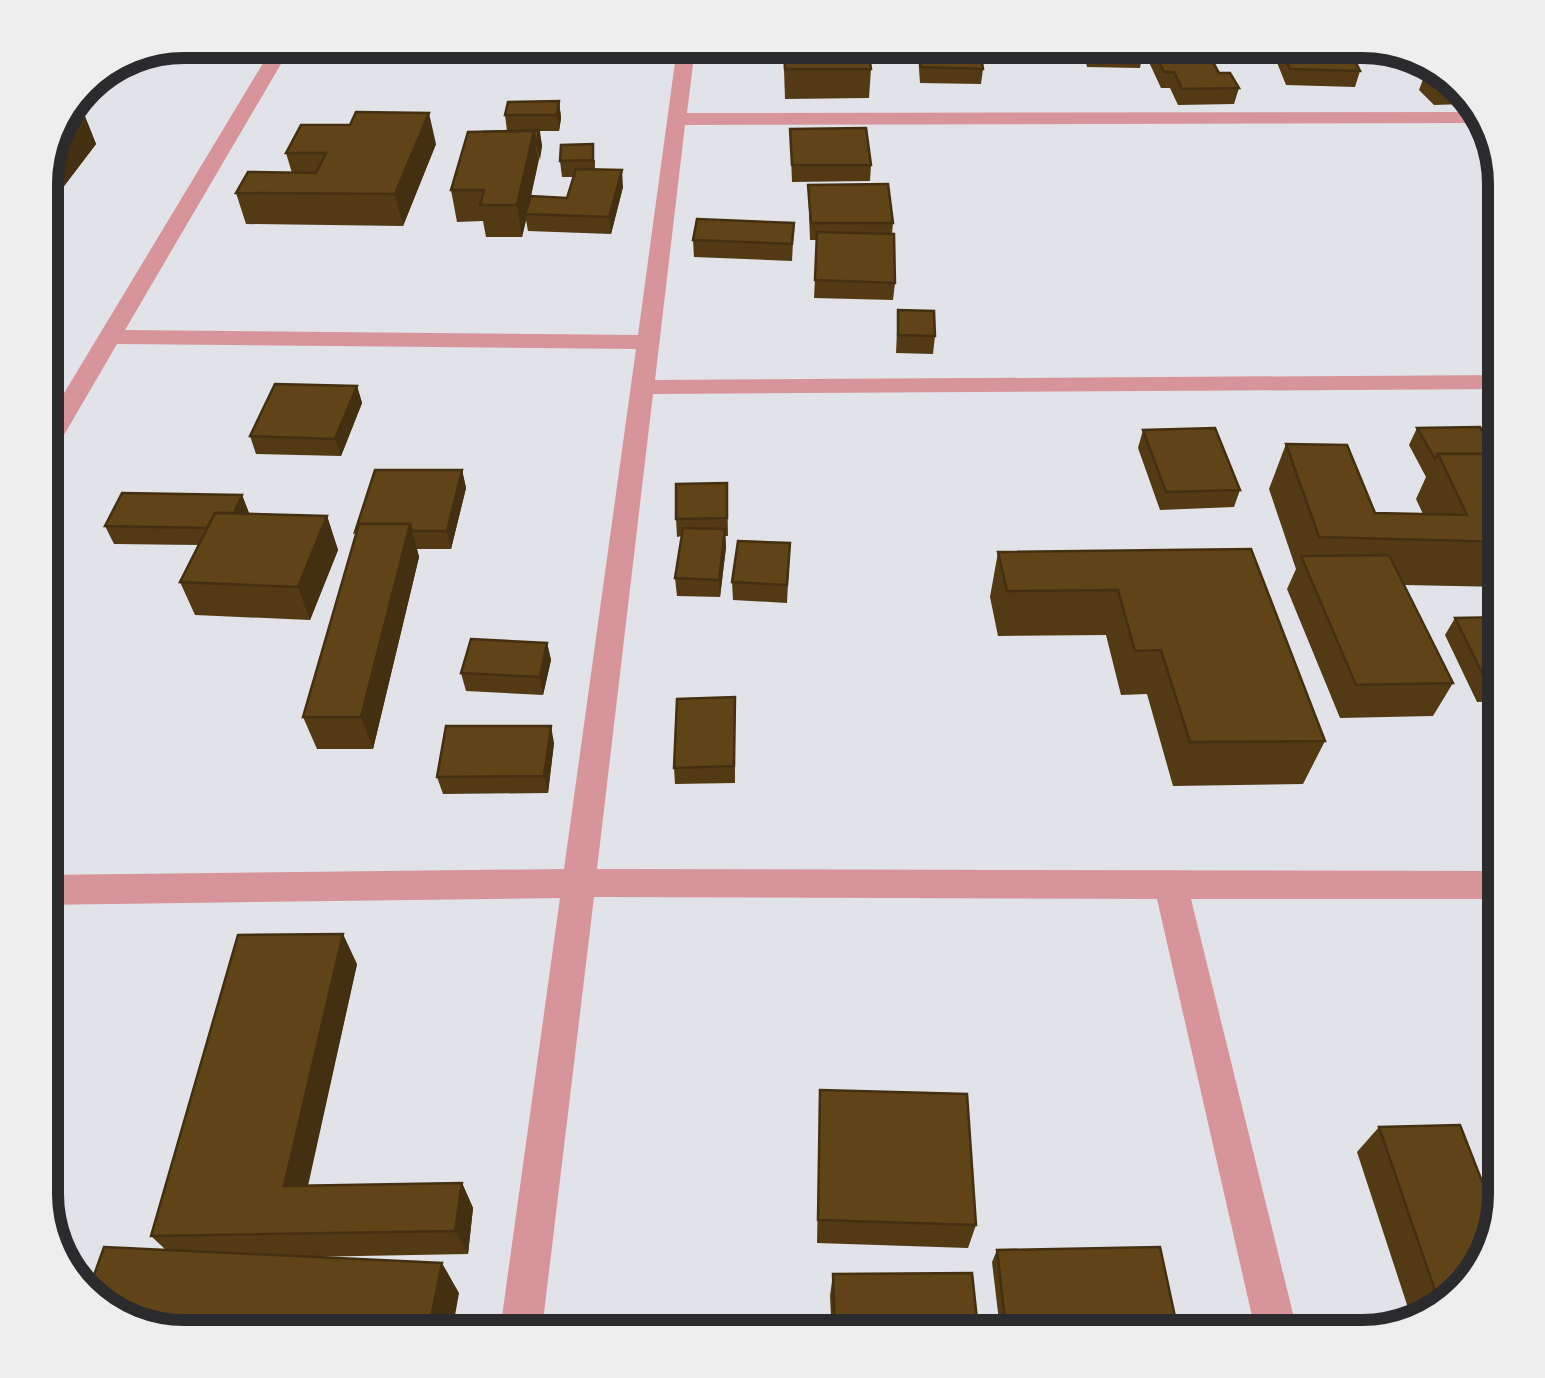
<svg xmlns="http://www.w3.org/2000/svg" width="1545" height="1378" viewBox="0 0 1545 1378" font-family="Signika,sans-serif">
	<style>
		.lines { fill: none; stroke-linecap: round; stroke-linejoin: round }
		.street { fill: #d7959b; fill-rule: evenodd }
		.wall { fill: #533a15 }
		.shaded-wall { fill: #442f11 }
		.building { fill: #614318; stroke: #442f11; stroke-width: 2.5 }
		.rim { fill: none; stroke: #2b2b2d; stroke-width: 12 }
	</style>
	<rect width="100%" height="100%" fill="#e2e3e8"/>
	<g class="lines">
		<path class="street" d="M277 40H295L125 330 638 335 678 40H696L687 113 1475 112 1480 123 685 125 655 380 1505 375V389L653 394 597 869 1505 871V899H1191L1299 1338H1257L1157 899 594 897 541 1338H499L560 898 40 905V875L564 869 636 349 117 344 53 454 40 462V433Z"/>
	</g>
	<g class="wall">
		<path d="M783 40H867L871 69 869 98 785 99Z"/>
		<path d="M917 40H979L983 69 981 84 920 83Z"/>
		<path d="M1040 40H1074L1072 49H1042Z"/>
		<path d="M1081 40H1255V41L1251 57 1210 56 1219 73 1239 88 1234 104 1178 105 1170 88H1161L1141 45 1143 52 1140 68 1087 67Z"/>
		<path d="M1273 40H1338L1360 71 1355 87 1286 85 1274 55 1275 50 1272 43Z"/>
		<path d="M1425 74 1462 82 1468 94 1464 104 1434 105 1419 90Z"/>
		<path d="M559 101 561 118 559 131H540L542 146 531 196 567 198 574 177H562L560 161 595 160V169L623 187 611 234 528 231 526 220 522 237H486L483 221 457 222 451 190 507 131 505 115Z"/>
		<path d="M70 114H84L96 144 55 198H40V174Z"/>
		<path d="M790 129 871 165 870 181 792 182Z"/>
		<path d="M436 144 403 226 246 224 236 193 292 173 286 153Z"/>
		<path d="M808 185 893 223 892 234 895 283 893 300 814 298 817 240H810Z"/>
		<path d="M794 223 792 261 694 257 693 240Z"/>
		<path d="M898 310 935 336 933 354 896 353Z"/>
		<path d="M357 386 362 403 341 456 256 454 250 436Z"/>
		<path d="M1417 428 1496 454H1505V587L1404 585 1453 683 1433 716 1340 718 1287 589 1296 569 1269 489 1286 444 1375 513 1423 514 1416 499 1426 477 1409 445Z"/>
		<path d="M1143 430 1240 490 1234 507 1160 510 1138 448Z"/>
		<path d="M462 470 466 488 451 549H417L419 557 373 749H317L303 717 356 534 355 532Z"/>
		<path d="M727 483 728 536H725L726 547 720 597 677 596 675 578 682 536 677 537 676 519Z"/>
		<path d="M242 495 249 513 327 516 338 550 310 620 195 615 180 582 198 545 114 544 105 526Z"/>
		<path d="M790 543 787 603 733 600 732 582Z"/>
		<path d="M1251 549 1325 741 1303 784 1173 786 1147 694 1121 695 1106 635 998 636 990 597 998 552Z"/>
		<path d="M1505 617V701L1477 702 1445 635 1455 618Z"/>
		<path d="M547 643 551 660 543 695 466 691 461 673Z"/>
		<path d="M735 715V783L675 784 674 768Z"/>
		<path d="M554 743 548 793 443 794 437 777Z"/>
		<path d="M357 964 308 1186 462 1183 473 1208 468 1254 304 1257 459 1293 166 1250 151 1236Z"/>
		<path d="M820 1090 976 1225 968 1248 817 1243Z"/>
		<path d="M1379 1127 1463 1295 1411 1317 1357 1152Z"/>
		<path d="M997 1250 1177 1326 1168 1336 1001 1338 992 1262Z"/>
		<path d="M833 1274 979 1338H832L830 1296Z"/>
	</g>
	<g class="shaded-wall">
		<path d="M559 101 561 118 559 131 557 115Z"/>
		<path d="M429 113 436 144 403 226 395 194Z"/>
		<path d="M84 114 96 144 55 198 42 170 48 157Z"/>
		<path d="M539 130 542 146 540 160 537 143Z"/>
		<path d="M534 131 538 162 527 214H525L526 220 522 237 517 205Z"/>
		<path d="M622 170 623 187 611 234 609 217Z"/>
		<path d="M357 386 362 403 341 456 335 439Z"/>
		<path d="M462 470 466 488 451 549 447 531Z"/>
		<path d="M242 495 249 513 227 528Z"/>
		<path d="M327 516 338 550 310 620 298 587Z"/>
		<path d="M410 524 419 557 373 749 361 717Z"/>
		<path d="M725 529 726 547 720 597 719 580Z"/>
		<path d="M547 643 551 660 543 695 540 677Z"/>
		<path d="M551 726 554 743 548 793 544 776Z"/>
		<path d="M343 934 357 964 302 1210 284 1186Z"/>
		<path d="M462 1183 473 1208 468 1254 455 1231Z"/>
		<path d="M442 1263 459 1293 451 1338H427Z"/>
	</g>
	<g class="building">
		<path d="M784 40H867L871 69H785Z"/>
		<path d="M919 40H979L983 69 921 67Z"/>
		<path d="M1087 40H1140L1143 52 1090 51Z"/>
		<path d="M1149 40H1255V41L1201 40 1219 73H1230L1239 88 1182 89 1174 72H1164Z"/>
		<path d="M1278 40 1345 41 1360 71 1290 69Z"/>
		<path d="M1441 73 1462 82 1465 88 1440 89 1425 74Z"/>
		<path d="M559 101 557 115H505L508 102Z"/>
		<path d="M356 112 429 113 395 194 236 193 248 172 316 173 326 153H286L301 125H350Z"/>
		<path d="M70 114H84L48 157Z"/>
		<path d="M866 128 871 165H792L790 129Z"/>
		<path d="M539 130 537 143H535L534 131 481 132Z"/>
		<path d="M534 131 517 205H480L484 190H451L468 132Z"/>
		<path d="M593 144V160L560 161 561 145Z"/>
		<path d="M576 169 622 170 609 217 525 214 531 196 567 198Z"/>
		<path d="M888 184 893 223H811L808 185Z"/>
		<path d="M697 219 794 223 792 244 693 240Z"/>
		<path d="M817 232 894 234 895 283 815 280Z"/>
		<path d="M898 310 934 311 935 336 898 335Z"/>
		<path d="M275 384 357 386 335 439 250 436Z"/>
		<path d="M1480 427 1496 454H1438L1435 459 1417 428Z"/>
		<path d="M1215 428 1240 490 1166 492 1143 430Z"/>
		<path d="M1286 444 1347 445 1375 513 1467 515 1438 454H1505V542L1319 537Z"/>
		<path d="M375 470H462L447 531H412L410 524H359L357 531 355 532Z"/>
		<path d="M727 483V518L676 519V484Z"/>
		<path d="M122 493 242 495 234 513H215L207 528 105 526Z"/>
		<path d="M215 513 327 516 298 587 180 582Z"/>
		<path d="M359 524H410L361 717H303Z"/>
		<path d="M683 528 725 529 719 580 675 578Z"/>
		<path d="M738 541 790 543 787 585 732 582Z"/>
		<path d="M1251 549 1325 741 1190 742 1161 650 1135 651 1118 590 1007 591 998 552Z"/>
		<path d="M1389 555 1453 683 1356 685 1301 556Z"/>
		<path d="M1505 617V684L1488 685 1455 618Z"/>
		<path d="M471 639 547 643 540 677 461 673Z"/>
		<path d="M735 697 734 766 674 768 677 699Z"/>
		<path d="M446 726H551L544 776 437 777Z"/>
		<path d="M343 934 284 1186 462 1183 455 1231 151 1236 238 935Z"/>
		<path d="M820 1090 967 1094 976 1225 818 1220Z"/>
		<path d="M1460 1125 1497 1220 1463 1295 1440 1305 1379 1127Z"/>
		<path d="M104 1247 442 1263 427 1338H183L86 1298Z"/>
		<path d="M1160 1247 1177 1326 1006 1329 997 1250Z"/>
		<path d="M972 1273 979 1338H835L833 1274Z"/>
	</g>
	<path d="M0 0H1545V1378H0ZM184 58H1362A126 126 0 0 1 1488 184V1194A126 126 0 0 1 1362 1320H184A126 126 0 0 1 58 1194V184A126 126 0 0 1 184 58Z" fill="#eee" fill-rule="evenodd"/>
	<path class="rim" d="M184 58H1362A126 126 0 0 1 1488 184V1194A126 126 0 0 1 1362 1320H184A126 126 0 0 1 58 1194V184A126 126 0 0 1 184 58Z"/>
</svg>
